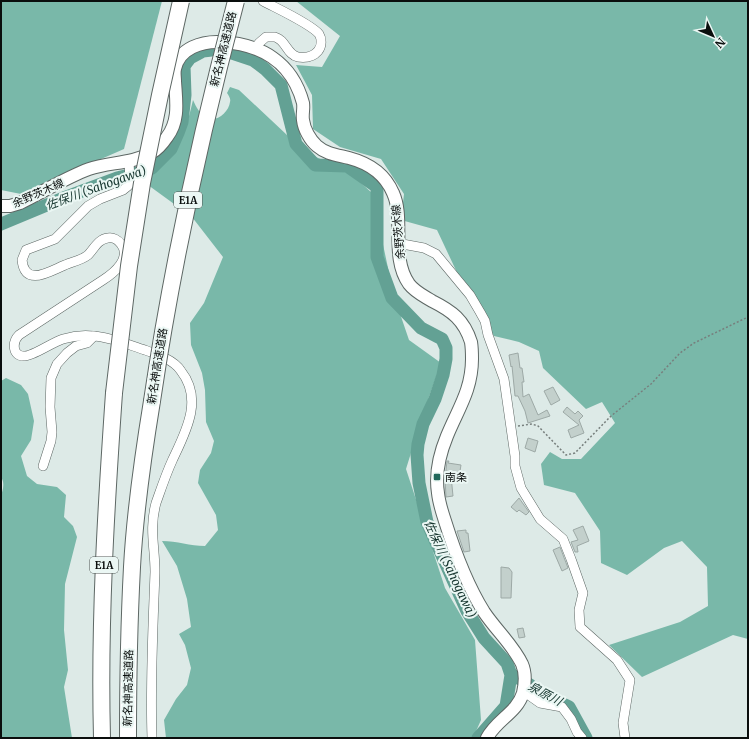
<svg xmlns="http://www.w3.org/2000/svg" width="749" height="739" viewBox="0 0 749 739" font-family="Merriweather,'Noto Sans JP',serif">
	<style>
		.forest { fill: #79b8a9 }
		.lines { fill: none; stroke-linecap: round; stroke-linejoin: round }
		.river { stroke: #63a194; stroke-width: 13 }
		.building { fill: #c3d0cc; stroke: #9da9a6 }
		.minor-casing { stroke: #5d6764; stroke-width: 10 }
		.secondary-casing { stroke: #5d6764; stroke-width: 14 }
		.motorway-casing { stroke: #5d6764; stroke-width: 18 }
		.path { stroke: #777f7d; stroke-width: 1.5; stroke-dasharray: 2 2; stroke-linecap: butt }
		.minor { stroke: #fff; stroke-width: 9 }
		.secondary { stroke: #fff; stroke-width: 12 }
		.motorway { stroke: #fff; stroke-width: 16 }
		.motorway-bridge-casing { stroke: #5d6764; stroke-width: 18; stroke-linecap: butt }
		.motorway-bridge { stroke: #fff; stroke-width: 16 }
		.poi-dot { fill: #21675a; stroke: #ebf7f4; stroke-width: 1.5 }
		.labels { text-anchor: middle; stroke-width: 4; stroke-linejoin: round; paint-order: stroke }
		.shield { fill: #ebf7f4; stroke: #4e5452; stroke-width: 1 }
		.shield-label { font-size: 10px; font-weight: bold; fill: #0a0e0d }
		.street-label { font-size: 11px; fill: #0a0e0d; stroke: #ebf7f4 }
		.poi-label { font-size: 11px; fill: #0a0e0d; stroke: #ebf7f4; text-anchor: start }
		.water-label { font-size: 12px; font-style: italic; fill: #15352e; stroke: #ebf7f4 }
	</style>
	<rect width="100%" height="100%" fill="#ddeae7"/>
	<g class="forest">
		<path d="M1 1H162L124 149 21 194 1 190Z"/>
		<path d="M296 1H748V639L733 635 642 677 609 645 680 622 708 606 707 567 682 541 664 548 627 575 601 563 600 531 575 493 544 485 541 464 550 452 562 459H581L615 423 602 402 586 409 543 368 539 351 519 342 494 336 461 281 437 230 401 220 404 194 381 159 340 147 313 129 312 95 296 65 322 67 340 36Z"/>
		<path d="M230 87 239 90 287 135 316 157 348 171 372 193 394 296 409 340 441 363 424 411 406 469 445 588 475 640 481 720 473 738H166L164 720 176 699 187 685 191 668 185 645 179 634 191 627 187 599 177 566 162 541C177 541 190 546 205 546L218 530 216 515 198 483 200 470 211 453 214 441 206 422 205 390 202 373 191 345 190 323 204 303 223 257 192 217 148 185 137 175C144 173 153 172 158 169 181 152 187 125 193 100 196 107 200 114 207 118 216 123 229 112 230 102 231 99 229 96 227 93Z"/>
		<path d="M6 378 21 385 28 394 34 421 31 440 21 456 27 476 37 484 57 487 66 495 64 517 73 526 77 537 65 584 64 630 68 670 64 687 72 738H1V496C3 489 5 483 1 477V381Z"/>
	</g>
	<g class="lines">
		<g class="river">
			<path d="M1 224 66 197 117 178 145 171 152 168 171 149 178 133 182 122 185 95 184 66 190 58 203 51 220 49 253 60 265 69 281 85 296 144 315 165 347 166 377 187V257L392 298 421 328 442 339 446 348V359L443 375 435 399 423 424 418 444 417 455 419 483 427 522 467 611 484 638 507 663 511 675 506 706 478 738"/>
			<path d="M515 676 530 685 539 693 569 707 586 738"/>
		</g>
	</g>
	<g class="building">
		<path d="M518 353 520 368H522L524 382H522L523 397 529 394 538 415 547 410 550 416 528 423 525 411 518 396H515L512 366 511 367 509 355Z"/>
		<path d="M553 387 560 400 551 405 544 391Z"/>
		<path d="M567 407 575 414 578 411 583 416 579 420 584 433 571 438 568 430 579 425 563 412Z"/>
		<path d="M528 438 538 441 535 452 525 448Z"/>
		<path d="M447 461H449L448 463 461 465 459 477 451 476 453 496 446 497 445 479Z"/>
		<path d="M519 498 529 512 526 515 519 510 517 512 511 507Z"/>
		<path d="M583 526 589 541 577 546 578 552H575L571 542 578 540 573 530Z"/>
		<path d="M466 530V533H468L470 551 464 552 457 531Z"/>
		<path d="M560 547 568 568 562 571 553 550Z"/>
		<path d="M501 567 509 568 512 572 511 598H501Z"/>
		<path d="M523 628 525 637 519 638 517 629Z"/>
	</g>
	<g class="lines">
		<g class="minor-casing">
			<g id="minor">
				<path d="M255 48 259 43 266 37C268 37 272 37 275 37 286 40 287 55 298 57 305 58 313 57 318 51 322 46 322 39 319 34 311 24 276 8 263 1"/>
				<path d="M129 160 130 183 128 186 123 190 100 199 88 206 55 239 26 250 22 260C25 288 50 271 65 265 72 262 82 260 88 255 94 249 98 239 108 238 113 237 118 240 121 244 132 258 114 273 103 280L19 335C12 342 12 357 25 356 33 356 53 342 63 339 73 336 83 335 93 336 111 337 129 345 145 350 152 353 159 354 165 358 171 361 178 366 181 371 204 400 185 433 172 461 166 474 161 489 156 503 149 529 155 547 155 572 153 627 150 683 152 738"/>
				<path d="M397 243 424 248 436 254 470 295 480 312 485 321 488 335 504 379 515 456V466L521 488 540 519 563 539 571 559 583 593 579 610 580 627 617 660 630 680 623 723 625 738"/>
				<path d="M43 466 51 441 52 432 50 407 51 378 57 364 67 353 76 346 87 343 94 336"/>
				<path d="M523 691 540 703 562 707 571 719 577 732 582 738"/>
			</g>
		</g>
		<g class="secondary-casing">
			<path id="secondary" d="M1 206H10L20 203C43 192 65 178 89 169 108 162 132 164 151 153 157 150 163 143 167 137 180 120 176 100 175 81 175 77 174 73 175 69 179 48 202 41 221 42 261 44 292 62 303 103 304 109 302 114 303 120 304 129 310 140 317 146 326 154 337 155 349 158 368 163 385 174 393 193 405 219 390 257 409 284 415 292 424 296 432 301 452 311 464 320 471 342 472 348 472 353 472 359 472 390 458 409 447 436 440 453 435 474 438 493 439 503 442 512 445 521 455 553 467 585 484 612 496 630 513 645 522 664 526 673 525 684 523 693 517 713 496 720 487 738"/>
		</g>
		<g class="motorway-casing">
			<g id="motorway">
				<path d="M102 738C99 623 106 508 114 393"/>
				<path d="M128 738C128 681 129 624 132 567 135 512 143 456 152 401"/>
			</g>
		</g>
		<path class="path" d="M518 426 532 424 538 426 566 455 575 453 611 416 651 384 680 353 694 343 748 317"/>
		<use href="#minor" class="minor"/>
		<use href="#secondary" class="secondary"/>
		<use href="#motorway" class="motorway"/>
		<g class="motorway-bridge-casing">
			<g id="motorway-bridge">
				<path d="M114 393 129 266 142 183 160 95 181 1"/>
				<path d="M152 401C172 266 201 133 236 1"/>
			</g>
		</g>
		<use href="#motorway-bridge" class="motorway-bridge"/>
	</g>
	<rect class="poi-dot" x="433" y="473" width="8" height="8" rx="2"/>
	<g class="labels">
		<g class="shield">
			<rect x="174" y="192" width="28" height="16" rx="3"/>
			<rect x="90" y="557" width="28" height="16" rx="3"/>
		</g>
		<g class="shield-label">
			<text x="188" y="204">E1A</text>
			<text x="104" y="569">E1A</text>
		</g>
		<g class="street-label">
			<text transform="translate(223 49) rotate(-76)" y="4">新名神高速道路</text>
			<text transform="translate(38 193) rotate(-24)" y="4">余野茨木線</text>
			<text transform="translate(398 232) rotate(-95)" y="4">余野茨木線</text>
			<text transform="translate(157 366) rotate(-81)" y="4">新名神高速道路</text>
			<text transform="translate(128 688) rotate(-89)" y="4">新名神高速道路</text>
		</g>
		<g class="poi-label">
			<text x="445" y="481">南条</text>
		</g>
		<g class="water-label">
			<text transform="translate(96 188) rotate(-20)" y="4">佐保川 (Sahogawa)</text>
			<text transform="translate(450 569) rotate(65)" y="4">佐保川 (Sahogawa)</text>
			<text transform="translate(545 694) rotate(28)" y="4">泉原川</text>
		</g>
	</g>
	<rect width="749" height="739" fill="none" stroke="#0a0e0d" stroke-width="4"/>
	<g transform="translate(713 36) rotate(134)" stroke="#ebf7f4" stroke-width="3" paint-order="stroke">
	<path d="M0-3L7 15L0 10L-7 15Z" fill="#0a0e0d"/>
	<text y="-6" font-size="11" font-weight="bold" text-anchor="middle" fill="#0a0e0d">N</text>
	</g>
</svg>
